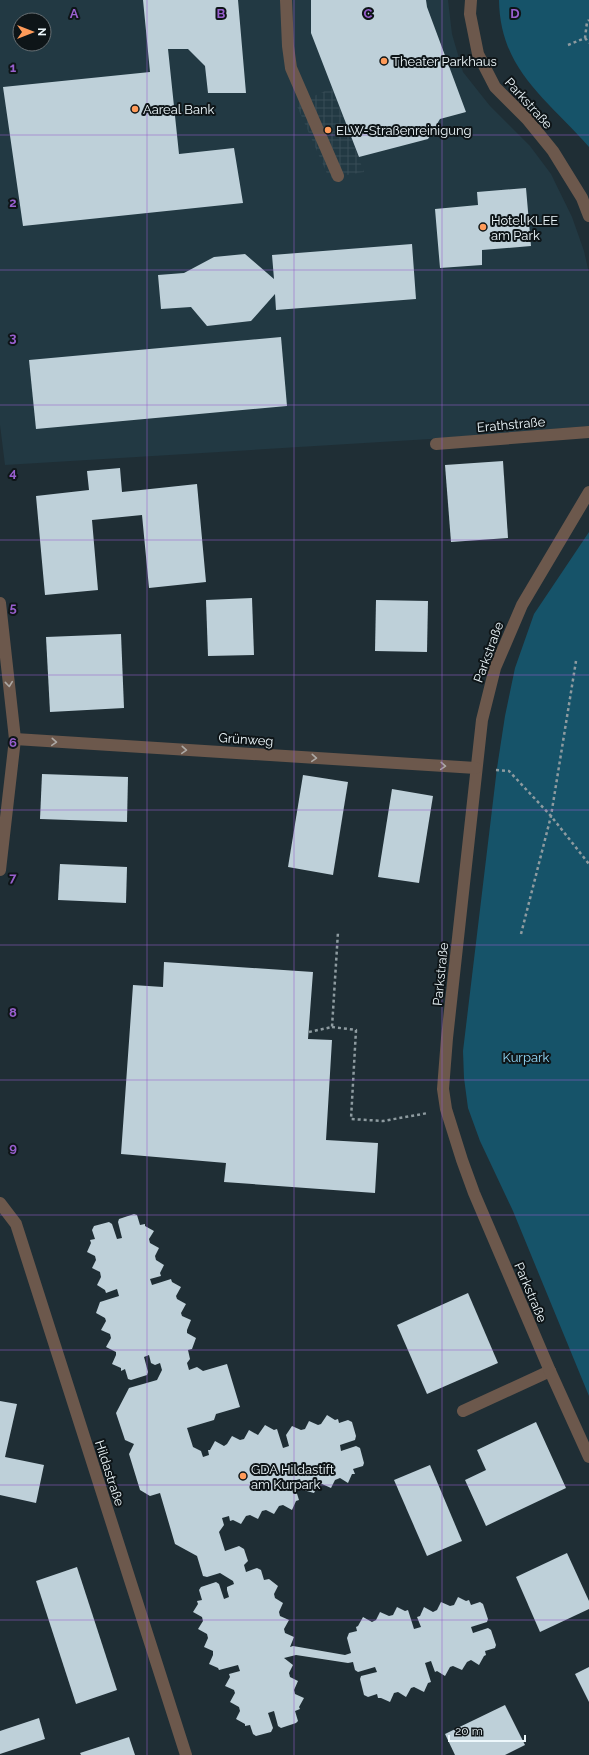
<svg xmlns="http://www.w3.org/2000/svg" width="589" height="1755" viewBox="0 0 589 1755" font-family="Raleway,sans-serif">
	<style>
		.built { fill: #223943; fill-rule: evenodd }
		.industrial { fill: url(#industrial-grid) }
		.green { fill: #165369 }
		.building { fill: #bed0d9 }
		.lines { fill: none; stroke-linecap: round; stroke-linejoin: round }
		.path { stroke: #8e9ba0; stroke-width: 2.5; stroke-dasharray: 3 3; stroke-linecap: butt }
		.lane { stroke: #6c584c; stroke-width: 12 }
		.street { stroke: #6c584c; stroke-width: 12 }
		.oneway { stroke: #aca8a4 }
		.grid { fill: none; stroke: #985fce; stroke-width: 1; stroke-opacity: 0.55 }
		.poi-dot { fill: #ff9b5a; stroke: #0e1518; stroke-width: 1.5 }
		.labels { text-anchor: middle; stroke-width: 4; stroke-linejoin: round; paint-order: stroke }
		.poi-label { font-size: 13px; fill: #edf7fb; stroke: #0e1518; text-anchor: start }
		.street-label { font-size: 13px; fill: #edf7fb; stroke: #0e1518 }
		.park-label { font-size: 13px; fill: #94d9f8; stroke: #0e1518 }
		.grid-label { font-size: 13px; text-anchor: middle; font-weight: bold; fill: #985fce; stroke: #0e1518; stroke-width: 4; stroke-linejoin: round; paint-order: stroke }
	</style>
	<defs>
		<pattern id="industrial-grid" width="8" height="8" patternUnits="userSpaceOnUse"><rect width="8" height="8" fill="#223943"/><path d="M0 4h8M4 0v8" fill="none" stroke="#384d56"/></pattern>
	</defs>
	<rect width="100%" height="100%" fill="#1f2e35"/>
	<path class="built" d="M0 0H448L452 34 463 72 490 106 530 146 551 174 572 217 584 251 589 273V426L430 439 5 465 0 425ZM20 20H44V44H20Z"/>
	<path class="industrial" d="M332 88 364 172 329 178 296 104Z"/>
	<g class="green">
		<path d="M499 0H589V147C547 99 500 70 499 0Z"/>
		<path d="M589 532V1396L513 1211 480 1141 468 1108 464 1078 463 1051 497 768 505 716 515 668 534 614Z"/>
	</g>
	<g class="building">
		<path d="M143 0H238L246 93H208L205 66 188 49H168L179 154 234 148 243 203 23 226 3 87 150 72Z"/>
		<path d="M311 0H426L427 7 466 112 440 119 428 139 359 157 311 33Z"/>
		<path d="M526 188 531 246 482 250V265L440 268 435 209 478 205 477 192Z"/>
		<path d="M412 244 416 299 276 310 275 294 251 321 207 326 191 307 161 309 158 275 184 273 214 257 245 254 274 279 272 255Z"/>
		<path d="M281 337 287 406 36 429 29 360Z"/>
		<path d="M503 461 508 538 451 542 445 465Z"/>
		<path d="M120 468 122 492 197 484 206 582 149 588 142 515 92 520 98 590 45 595 36 496 89 490 87 471Z"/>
		<path d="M252 598 254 655 208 656 206 600Z"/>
		<path d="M376 600 428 601 427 652 375 651Z"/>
		<path d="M121 634 124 708 50 712 46 637Z"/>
		<path d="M42 774 128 777 127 822 40 819Z"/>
		<path d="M303 775 348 782 333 875 288 867Z"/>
		<path d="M392 789 433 796 419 883 378 877Z"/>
		<path d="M60 864 127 867 126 903 58 900Z"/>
		<path d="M164 962 313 972 308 1039 332 1040 326 1140 378 1143 375 1193 224 1182 226 1163 121 1154 133 985 163 987Z"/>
		<path d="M134 1214 137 1215 140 1225 145 1224V1226L154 1231 149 1239 150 1243 159 1248 155 1256 156 1260 164 1265 160 1273 161 1276 150 1279 152 1285 171 1279 172 1282 181 1287 176 1296 177 1299 186 1304 181 1313 182 1316 191 1320 187 1330V1333L196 1338 192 1349 188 1350 190 1359 187 1363 189 1370 197 1367 203 1371 227 1364 240 1407 216 1414 214 1420 187 1428 193 1447 201 1451 203 1457 209 1455 208 1450H210L215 1441 224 1446 227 1444 232 1436 240 1440 244 1439 249 1430 258 1435 265 1425 274 1430 277 1429 283 1448 289 1446 286 1435 292 1426 301 1430 305 1429 309 1421 318 1425 321 1424 327 1415 335 1420 338 1419 339 1423 348 1420 352 1422 356 1436 355 1440 340 1445 341 1451 356 1446 360 1448 364 1463 363 1466 353 1469 355 1474H352L348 1483 340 1478 335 1480 331 1488 322 1484 318 1485 314 1493 303 1490 300 1479 293 1481 299 1500 296 1501 292 1510 283 1505 279 1506 274 1514 266 1510 262 1511 258 1519 250 1515 246 1516 241 1524 233 1520 230 1521 229 1516 222 1518 224 1525 219 1532 225 1551 239 1546 244 1549 248 1561 244 1565 246 1572 257 1568 261 1570 264 1580 269 1579 278 1586 274 1594 275 1598 283 1603 279 1612 280 1616 289 1620 284 1629 285 1633 294 1637 290 1647 293 1646 345 1655 351 1653 347 1638 349 1633 357 1631 356 1627 358 1626 363 1617 372 1622 376 1620 380 1612 389 1616 393 1615 397 1607 405 1611 408 1610 414 1629 421 1627 417 1617 420 1616 424 1607 433 1612 437 1610 441 1602 450 1606 454 1605 458 1597 466 1601 469 1600 471 1605 480 1602 483 1604 488 1619 487 1622 471 1627 473 1633 488 1628 491 1630 496 1645 495 1648 485 1651 486 1655 484 1656 479 1665 471 1660 467 1662 462 1670 453 1666 450 1667 445 1676 437 1671 435 1672 431 1661 425 1663 431 1682 428 1683 424 1692 414 1687 411 1688 406 1697 398 1692 394 1693 390 1702 381 1698H378L377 1694 368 1697 364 1695 360 1679 361 1676 377 1672 375 1667 358 1672 355 1670 353 1662 348 1663 296 1655 284 1658 293 1665 289 1673 290 1677 298 1681 294 1690 295 1694 304 1698 299 1707 300 1709 295 1711 298 1721 296 1723 281 1728 278 1726 274 1711 268 1713 273 1728 271 1732 256 1736 253 1734 250 1725 245 1726V1724L236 1719 240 1711 239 1707 230 1702 235 1693 234 1690 225 1686 230 1677 229 1674 240 1671 238 1665 219 1670 218 1668 209 1664 213 1655V1651L204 1647 208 1638 207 1634 198 1629 203 1621 202 1617 193 1612 198 1604 197 1601 202 1600 199 1590 201 1587 216 1582 219 1584 224 1599 229 1597 227 1590V1587L234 1584 233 1581 220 1573 207 1577 203 1576 197 1556 175 1544 160 1493 150 1496 140 1490 129 1454 134 1444 125 1440 116 1413 129 1388 157 1380 162 1370 160 1363 155 1365 151 1363 149 1355 144 1357 148 1372 147 1375 131 1380 128 1379 125 1369 121 1371V1368L112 1364 116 1355V1352L106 1347 111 1338 110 1334 101 1330 106 1321 105 1318 96 1313 100 1302 119 1296 117 1289 106 1293 105 1290 97 1285 101 1277 100 1272 92 1268 96 1260 95 1256 87 1252 91 1243 90 1240 95 1239 92 1230 94 1226 109 1222 112 1224 117 1239 122 1238 118 1222 119 1219Z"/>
		<path d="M468 1293 498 1363 427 1394 397 1325Z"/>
		<path d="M0 1401 17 1404 5 1457 44 1465 36 1503 0 1495Z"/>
		<path d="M536 1422 566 1488 486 1526 465 1480 486 1470 477 1450Z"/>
		<path d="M430 1465 462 1541 427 1556 394 1480Z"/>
		<path d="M567 1553 589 1601V1609L540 1632 516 1577Z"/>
		<path d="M77 1567 117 1690 76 1704 36 1581Z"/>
		<path d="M589 1667V1702L575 1674Z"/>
		<path d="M505 1705 525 1745 505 1755H455L445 1734Z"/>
		<path d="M39 1718 45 1739 0 1754V1731Z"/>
		<path d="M129 1737 135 1755H81L80 1753Z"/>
	</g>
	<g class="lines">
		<g class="path">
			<path d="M585 38 589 43"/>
			<path d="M568 45 585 38 587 22 589 20"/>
			<path d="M496 770 509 771 551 816 589 864"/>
			<path d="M521 934 551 816 576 661"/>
			<path d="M332 1027 356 1030 351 1119 383 1121 428 1113"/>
			<path d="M309 1032 332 1027 338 932"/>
		</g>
		<g class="lane">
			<path d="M286 0 288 46 291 68 338 176"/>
			<path d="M463 1411 550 1371"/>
		</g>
		<g class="street">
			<path d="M471 0 470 14 478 54 495 87 527 119 553 151 582 198 589 216"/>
			<path d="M436 444 589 432"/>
			<path d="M589 492 522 605 495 668 482 720 447 1038 443 1089 446 1109 462 1160 474 1193 550 1371 589 1457"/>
			<path d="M0 603 15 739 0 870"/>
			<path d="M15 739 476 768"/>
			<path d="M0 1203 16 1224 186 1755"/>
		</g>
	</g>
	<defs><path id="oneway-chevron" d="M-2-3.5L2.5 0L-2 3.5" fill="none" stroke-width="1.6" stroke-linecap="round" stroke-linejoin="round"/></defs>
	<g class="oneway">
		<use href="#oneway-chevron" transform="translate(9 684) rotate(84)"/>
		<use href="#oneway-chevron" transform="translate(54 742) rotate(4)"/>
		<use href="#oneway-chevron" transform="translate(184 750) rotate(4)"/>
		<use href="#oneway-chevron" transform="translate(314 758) rotate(4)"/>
		<use href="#oneway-chevron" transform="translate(443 766) rotate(4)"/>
	</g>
	<path class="grid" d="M147 0V1755M294 0V1755M442 0V1755M0 135H589M0 270H589M0 405H589M0 540H589M0 675H589M0 810H589M0 945H589M0 1080H589M0 1215H589M0 1350H589M0 1485H589M0 1620H589"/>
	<g class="poi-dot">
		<circle cx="384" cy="61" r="4"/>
		<circle cx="135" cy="109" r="4"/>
		<circle cx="328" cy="130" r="4"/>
		<circle cx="483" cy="227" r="4"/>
		<circle cx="243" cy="1476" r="4"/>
	</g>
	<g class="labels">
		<g class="poi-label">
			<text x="392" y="66">Theater Parkhaus</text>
			<text x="143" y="114">Aareal Bank</text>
			<text x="336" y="135">ELW-Straßenreinigung</text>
			<text x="491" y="225">Hotel KLEE<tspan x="491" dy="15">am Park</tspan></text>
			<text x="251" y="1474">GDA Hildastift<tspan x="251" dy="15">am Kurpark</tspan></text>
		</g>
		<g class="street-label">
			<text transform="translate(529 103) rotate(48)" y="5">Parkstraße</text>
			<text transform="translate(511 424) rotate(-5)" y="5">Erathstraße</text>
			<text transform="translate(488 652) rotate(-70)" y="5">Parkstraße</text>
			<text transform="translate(246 739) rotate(4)" y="5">Grünweg</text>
			<text transform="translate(440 974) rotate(-84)" y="5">Parkstraße</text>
			<text transform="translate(531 1292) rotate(67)" y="5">Parkstraße</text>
			<text transform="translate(110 1473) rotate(72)" y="5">Hildastraße</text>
		</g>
		<g class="park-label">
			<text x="526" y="1062">Kurpark</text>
		</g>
	</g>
	<g class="grid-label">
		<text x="74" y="18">A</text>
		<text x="221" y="18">B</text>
		<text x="368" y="18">C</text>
		<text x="515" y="18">D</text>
		<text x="13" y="72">1</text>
		<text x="13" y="207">2</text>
		<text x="13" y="342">3</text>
		<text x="13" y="477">4</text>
		<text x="13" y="612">5</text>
		<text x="13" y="747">6</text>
		<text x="13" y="882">7</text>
		<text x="13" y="1017">8</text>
		<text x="13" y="1152">9</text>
	</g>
	<g transform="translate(32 32) rotate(90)"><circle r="19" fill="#0e1518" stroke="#676f73"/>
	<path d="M0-3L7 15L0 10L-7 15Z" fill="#ff9b5a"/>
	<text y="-6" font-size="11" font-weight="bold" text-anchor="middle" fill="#edf7fb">N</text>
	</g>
	<path d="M449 1735v6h76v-6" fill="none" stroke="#edf7fb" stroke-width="2"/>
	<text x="455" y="1735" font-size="12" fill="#edf7fb" stroke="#0e1518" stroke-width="3" paint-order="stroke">20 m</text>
</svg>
